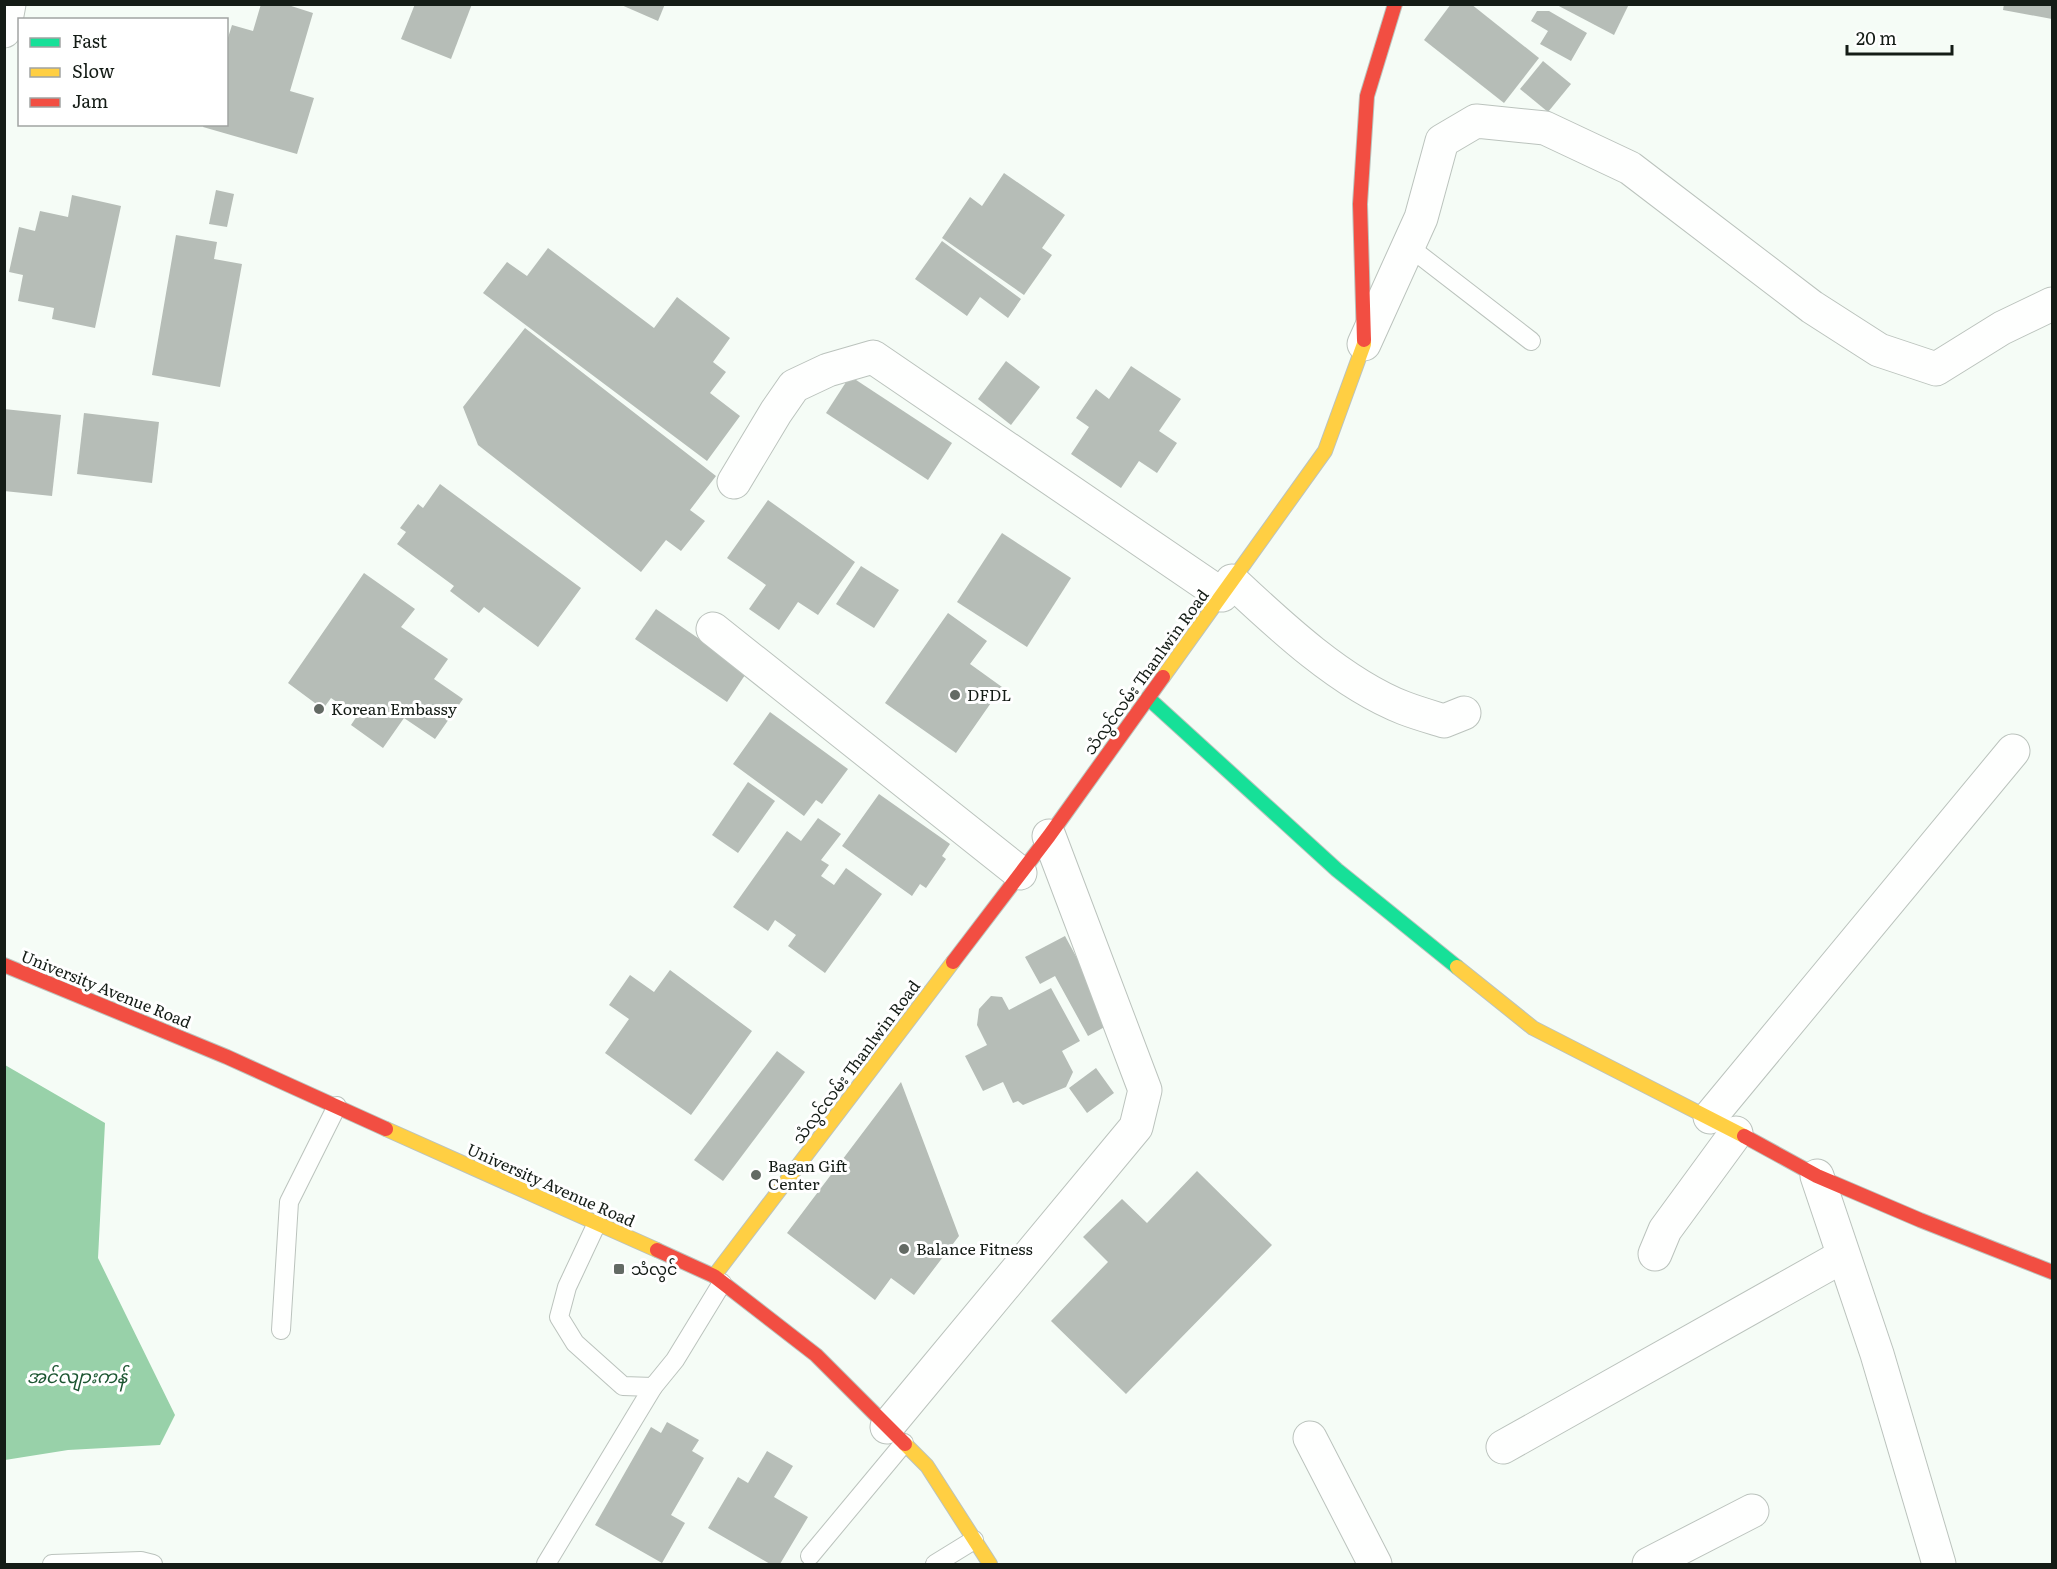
<svg xmlns="http://www.w3.org/2000/svg" width="2057" height="1569" viewBox="0 0 2057 1569" font-family="Literata,'Noto Sans Myanmar',serif">
	<style>
		.water { fill: #98d1a9 }
		.building { fill: #b6bdb7 }
		.lines { fill: none; stroke-linecap: round; stroke-linejoin: round }
		.lane-casing { stroke: #bbc3bd; stroke-width: 20 }
		.street-casing { stroke: #bbc3bd; stroke-width: 35 }
		.fast-casing { stroke: #bbc3bd; stroke-width: 16 }
		.slow-casing { stroke: #bbc3bd; stroke-width: 16 }
		.jam-casing { stroke: #bbc3bd; stroke-width: 16 }
		.lane { stroke: #fefffe; stroke-width: 18 }
		.street { stroke: #fefffe; stroke-width: 33 }
		.fast { stroke: #16e098; stroke-width: 14 }
		.slow { stroke: #ffcf43; stroke-width: 14 }
		.jam { stroke: #f24e42; stroke-width: 14 }
		.poi-dot { fill: #636a64; stroke: #fff; stroke-width: 2 }
		.labels { text-anchor: middle; stroke-width: 6; stroke-linejoin: round; paint-order: stroke }
		.street-label { font-size: 16px; fill: #141c16; stroke: #fff }
		.poi-label { font-size: 16px; fill: #141c16; stroke: #fff; text-anchor: start }
		.water-label { font-size: 18px; font-style: italic; fill: #1c5531; stroke: #fff }
	</style>
	<rect width="100%" height="100%" fill="#f5fcf6"/>
	<path class="water" d="M5 1065 105 1123 98 1258 175 1415 160 1445 68 1450 5 1460Z"/>
	<g class="building">
		<path d="M261 4H285L313 13 290 91 314 98 297 154 203 127 204 124H226V44L232 25 253 31Z"/>
		<path d="M415 4H472L451 59 401 39Z"/>
		<path d="M619 4H665L658 21Z"/>
		<path d="M1451 4H1471L1539 58 1504 103 1424 40Z"/>
		<path d="M1555 4H1629L1614 35Z"/>
		<path d="M2004 4H2052V19L2003 10Z"/>
		<path d="M1537 11H1549L1587 33 1571 61 1540 44 1548 31 1531 21Z"/>
		<path d="M1543 61 1571 84 1548 112 1520 89Z"/>
		<path d="M1004 173 1065 215 1042 248 1052 255 1024 295 942 238 970 197 982 206Z"/>
		<path d="M216 190 234 194 227 227 209 224Z"/>
		<path d="M72 195 121 206 95 328 52 319 54 308 18 301 23 275 9 272 19 227 35 231 40 211 68 217Z"/>
		<path d="M176 235 217 242 214 259 242 264 220 387 152 375Z"/>
		<path d="M942 241 1021 299 1008 318 980 297 967 316 915 279Z"/>
		<path d="M548 248 654 328 677 297 730 338 713 362 726 372 710 393 740 416 707 461 483 293 507 262 527 276Z"/>
		<path d="M525 328 716 476 690 510 705 521 681 551 666 540 641 572 478 445 463 407Z"/>
		<path d="M1006 361 1040 387 1011 425 978 399Z"/>
		<path d="M1131 366 1181 399 1159 431 1177 443 1157 473 1139 461 1121 488 1071 454 1089 427 1076 418 1096 389 1109 399Z"/>
		<path d="M850 376 952 443 928 480 826 413Z"/>
		<path d="M4 409 61 415 52 496 4 491Z"/>
		<path d="M84 413 159 422 152 483 77 474Z"/>
		<path d="M440 484 581 588 538 647 484 607 479 613 450 591 454 586 397 544 406 532 400 528 418 504 423 508Z"/>
		<path d="M768 500 855 562 818 615 798 602 779 630 749 609 766 585 727 558Z"/>
		<path d="M1002 533 1071 578 1027 647 957 602Z"/>
		<path d="M861 566 899 590 874 628 836 604Z"/>
		<path d="M364 573 415 609 401 627 448 659 434 679 463 699 435 739 404 718 383 748 351 725 357 716 331 698 323 709 288 683Z"/>
		<path d="M656 609 747 672 727 702 635 639Z"/>
		<path d="M948 613 987 641 970 664 1002 687 956 753 885 703Z"/>
		<path d="M770 712 848 769 822 804 816 800 804 816 733 764Z"/>
		<path d="M748 782 775 801 738 853 712 835Z"/>
		<path d="M879 794 950 844 942 856 946 859 926 888 920 884 912 896 842 846Z"/>
		<path d="M818 818 841 834 821 860 829 865 821 876 834 885 846 868 882 894 825 973 788 946 796 935 775 920 768 931 733 907 787 831 801 841Z"/>
		<path d="M1065 936 1112 1023 1088 1036 1055 976 1040 984 1025 957Z"/>
		<path d="M670 970 752 1031 691 1115 605 1053 629 1019 609 1005 630 975 654 992Z"/>
		<path d="M1051 988 1080 1041 1062 1051 1073 1072 1066 1087 1023 1105 1018 1101 1013 1103 1003 1082 983 1091 965 1056 987 1045 977 1025 979 1009 991 996 1002 997 1009 1010Z"/>
		<path d="M777 1051 805 1072 723 1181 694 1160Z"/>
		<path d="M1096 1068 1114 1093 1087 1113 1069 1088Z"/>
		<path d="M901 1082 959 1236 914 1295 891 1278 875 1300 787 1233Z"/>
		<path d="M1197 1171 1272 1245 1126 1394 1051 1321 1108 1262 1083 1237 1122 1199 1147 1223Z"/>
		<path d="M667 1422 699 1440 692 1451 704 1458 671 1515 685 1523 662 1563 595 1525 651 1427 661 1433Z"/>
		<path d="M767 1451 793 1466 774 1497 808 1517 780 1564H770L708 1528 738 1477 748 1483Z"/>
	</g>
	<g class="lines">
		<g class="lane-casing">
			<g id="lane">
				<path d="M1408 246 1531 341"/>
				<path d="M597 1223 567 1287 559 1317 575 1343 623 1386 653 1387 675 1360 722 1283"/>
				<path d="M281 1330 289 1202 337 1106"/>
				<path d="M810 1556 904 1443"/>
				<path d="M52 1564 141 1561 153 1564"/>
				<path d="M546 1564 653 1387"/>
				<path d="M935 1564 974 1540"/>
			</g>
		</g>
		<g class="street-casing">
			<g id="street">
				<path d="M4 31 9 4"/>
				<path d="M1364 344 1421 218 1442 141 1476 121 1545 128 1630 168 1812 307 1879 350 1936 369 2002 328 2052 304"/>
				<path d="M734 482 776 412 794 386 828 370 873 357 1222 595"/>
				<path d="M1232 581C1280 626 1342 684 1404 708 1417 713 1431 717 1444 721L1464 713"/>
				<path d="M713 629 1020 873"/>
				<path d="M1710 1117 2013 751"/>
				<path d="M1817 1176 1877 1354 1939 1564"/>
				<path d="M1655 1254 1665 1230 1736 1133"/>
				<path d="M887 1427 1136 1127 1145 1090 1049 836"/>
				<path d="M1310 1438 1375 1564"/>
				<path d="M1503 1447 1843 1256"/>
				<path d="M1649 1564 1752 1511"/>
			</g>
		</g>
		<g class="fast-casing">
			<path id="fast" d="M1148 698 1337 870 1457 967"/>
		</g>
		<g class="slow-casing">
			<g id="slow">
				<path d="M1163 677 1325 451 1364 344V340"/>
				<path d="M1457 967 1533 1028 1744 1136"/>
				<path d="M386 1129 657 1250"/>
				<path d="M714 1276 953 962"/>
				<path d="M905 1444 927 1466 990 1564"/>
			</g>
		</g>
		<g class="jam-casing">
			<g id="jam">
				<path d="M1364 340 1360 204 1367 96 1395 4"/>
				<path d="M953 962 1049 836 1163 677"/>
				<path d="M4 965 227 1057 386 1129"/>
				<path d="M1744 1136 1817 1176 1920 1220 2052 1272"/>
				<path d="M657 1250 714 1276 816 1355 905 1444"/>
			</g>
		</g>
		<use href="#lane" class="lane"/>
		<use href="#street" class="street"/>
		<use href="#fast" class="fast"/>
		<use href="#slow" class="slow"/>
		<use href="#jam" class="jam"/>
	</g>
	<g class="poi-dot">
		<circle cx="955" cy="695" r="6"/>
		<circle cx="319" cy="709" r="6"/>
		<circle cx="756" cy="1175" r="6"/>
		<circle cx="904" cy="1249" r="6"/>
		<rect x="613" y="1263" width="12" height="12" rx="3"/>
	</g>
	<g class="labels">
		<g class="street-label">
			<text transform="translate(1146 672) rotate(-54)" y="6">သံလွင်လမ်း Thanlwin Road</text>
			<text transform="translate(106 989) rotate(22)" y="6">University Avenue Road</text>
			<text transform="translate(856 1062) rotate(-53)" y="6">သံလွင်လမ်း Thanlwin Road</text>
			<text transform="translate(551 1185) rotate(24)" y="6">University Avenue Road</text>
		</g>
		<g class="poi-label">
			<text x="967" y="701">DFDL</text>
			<text x="331" y="715">Korean Embassy</text>
			<text x="768" y="1172">Bagan Gift<tspan x="768" dy="18">Center</tspan></text>
			<text x="916" y="1255">Balance Fitness</text>
			<text x="631" y="1275">သံလွင်</text>
		</g>
		<g class="water-label">
			<text x="77" y="1383">အင်လျားကန်</text>
		</g>
	</g>
	<rect width="2057" height="1569" fill="none" stroke="#141c16" stroke-width="12"/>
	<rect x="18" y="18" width="210" height="108" fill="#ffffff" stroke="#a1a4a2" stroke-width="1.5"/>
	<rect x="30" y="38" width="30" height="9" fill="#16e098" stroke="#a1a4a2" stroke-width="1.5"/>
	<text x="72" y="48" font-size="18" fill="#141c16">Fast</text>
	<rect x="30" y="68" width="30" height="9" fill="#ffcf43" stroke="#a1a4a2" stroke-width="1.5"/>
	<text x="72" y="78" font-size="18" fill="#141c16">Slow</text>
	<rect x="30" y="98" width="30" height="9" fill="#f24e42" stroke="#a1a4a2" stroke-width="1.5"/>
	<text x="72" y="108" font-size="18" fill="#141c16">Jam</text>
	<path d="M1847 45v9h105v-9" fill="none" stroke="#141c16" stroke-width="3"/>
	<text x="1856" y="45" font-size="18" fill="#141c16" stroke="#ffffff" stroke-width="4.5" paint-order="stroke">20 m</text>
</svg>
